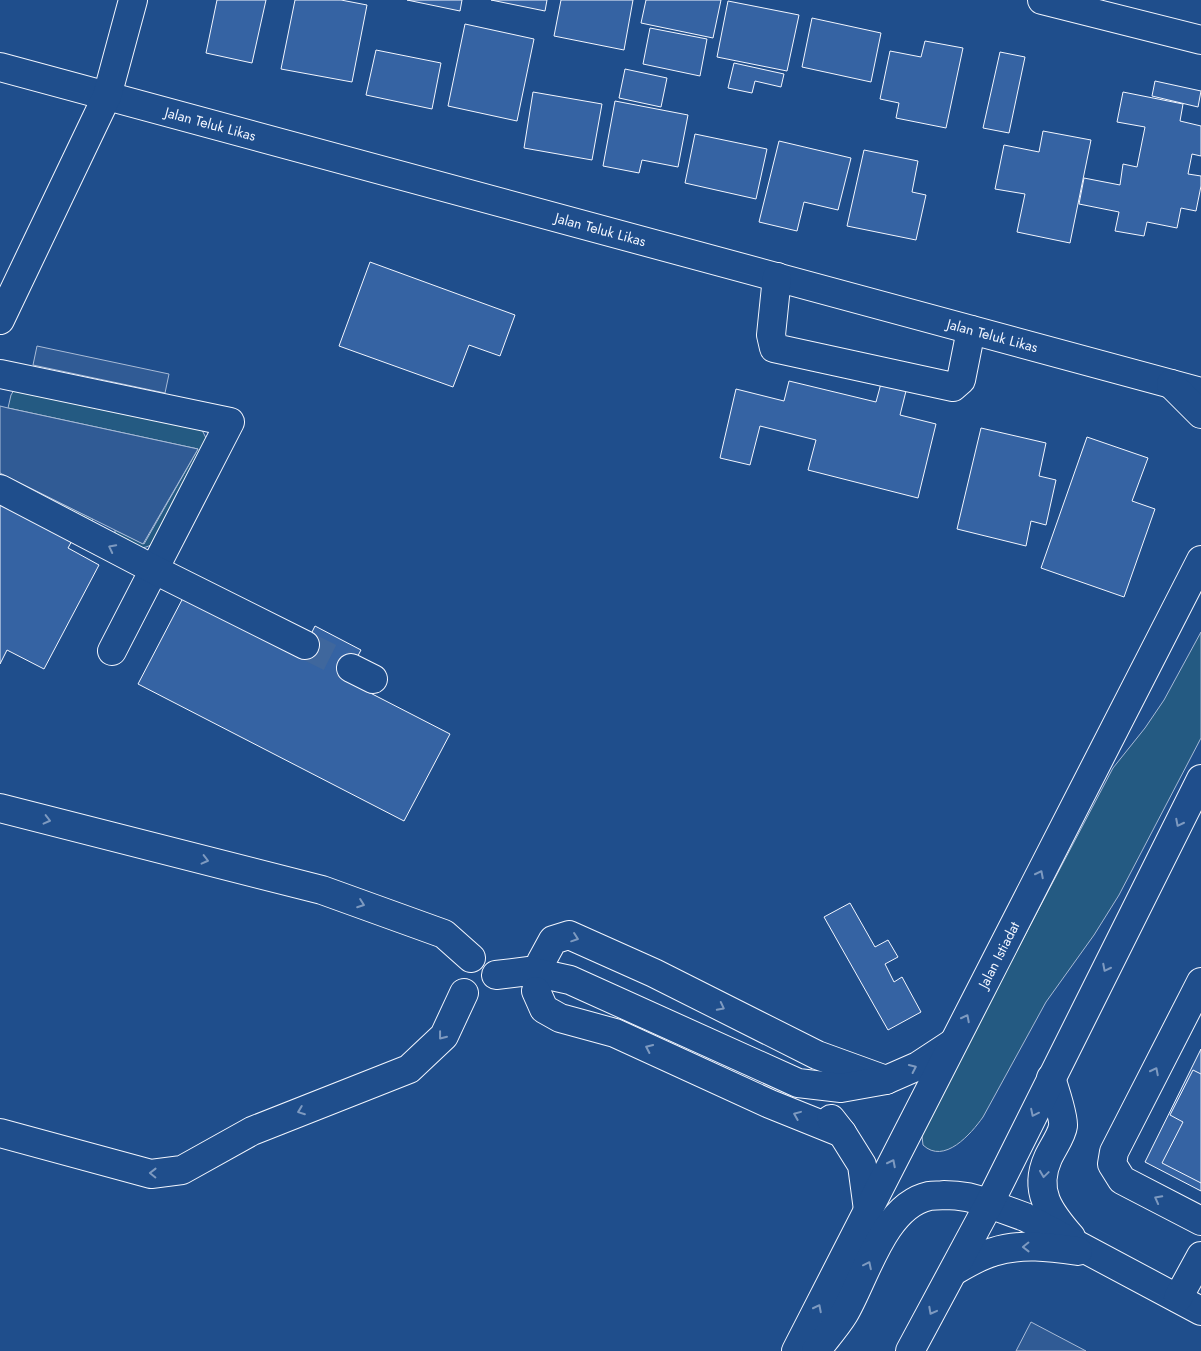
<svg xmlns="http://www.w3.org/2000/svg" width="1201" height="1351" viewBox="0 0 1201 1351" font-family="Jost,sans-serif">
	<style>
		.green { fill: #245a82; stroke: #a8bbd7 }
		.parking { fill: #305b95; stroke: #a8bbd7 }
		.building { fill: #3563a3; stroke: #f2f6ff }
		.lines { fill: none; stroke-linecap: round; stroke-linejoin: round }
		.minor-tunnel { stroke: #3f679d; stroke-width: 28; stroke-dasharray: 28 14; stroke-linecap: butt }
		.minor-casing { stroke: #f2f6ff; stroke-width: 30 }
		.major-casing { stroke: #f2f6ff; stroke-width: 30 }
		.minor { stroke: #1f4e8c; stroke-width: 28 }
		.major { stroke: #1f4e8c; stroke-width: 28 }
		.oneway { stroke: #7e9ac0 }
		.labels { text-anchor: middle; stroke-width: 4; stroke-linejoin: round; paint-order: stroke }
		.street-label { font-size: 14px; fill: #f2f6ff; stroke: #1f4e8c }
	</style>
	<rect width="100%" height="100%" fill="#1f4e8c"/>
	<g class="green">
		<path d="M14 390 202 430 206 438 205 446 154 543C138 554 130 544 115 536V530L144 544 198 449 8 408 11 395Z"/>
		<path d="M0 473 93 519 88 526 0 481Z"/>
		<path d="M1201 632V738L1119 895 1094 935 1046 1002 983 1117C971 1134 944 1165 923 1145L922 1136 925 1125 1113 768 1145 728 1164 700Z"/>
	</g>
	<g class="parking">
		<path d="M37 346 169 374 165 393 33 365Z"/>
		<path d="M0 406 8 408 198 449 143 544 0 473Z"/>
		<path d="M1031 1322 1086 1351H1016Z"/>
	</g>
	<g class="building">
		<path d="M217 0H266L252 63 206 53Z"/>
		<path d="M295 0H341L367 5 352 82 281 69Z"/>
		<path d="M407 0H462L460 11Z"/>
		<path d="M491 0H547L545 11Z"/>
		<path d="M561 0H633L624 50 554 36Z"/>
		<path d="M646 0H721L713 38 641 23Z"/>
		<path d="M728 1 799 15 787 71 717 57Z"/>
		<path d="M812 18 881 33 871 82 802 67Z"/>
		<path d="M465 24 534 39 517 121 448 106Z"/>
		<path d="M650 28 707 39 700 76 643 64Z"/>
		<path d="M925 41 963 48 946 128 896 118 899 103 880 99 890 51 921 57Z"/>
		<path d="M376 50 441 63 432 109 366 95Z"/>
		<path d="M1000 52 1025 57 1009 133 983 128Z"/>
		<path d="M734 63 784 74 781 87 755 81 752 93 728 88Z"/>
		<path d="M625 69 667 78 661 107 619 98Z"/>
		<path d="M1155 81 1201 91 1198 107 1152 96Z"/>
		<path d="M533 92 602 104 592 160 524 148Z"/>
		<path d="M1123 92 1183 104 1180 121 1201 126V156L1192 154 1188 174 1201 176V186L1196 211 1181 208 1177 228 1147 222 1144 236 1115 231 1119 212 1079 204 1084 178 1120 185 1123 164 1137 167 1145 127 1117 122Z"/>
		<path d="M615 101 688 115 678 167 642 160 639 173 603 166Z"/>
		<path d="M1043 131 1091 140 1070 243 1017 232 1025 194 995 189 1004 145 1039 152Z"/>
		<path d="M695 134 767 149 756 199 685 183Z"/>
		<path d="M779 141 851 158 838 210 804 202 797 231 759 222Z"/>
		<path d="M864 150 918 161 912 192 926 195 916 240 847 226Z"/>
		<path d="M370 262 515 315 500 356 469 345 453 387 339 346Z"/>
		<path d="M883 376 908 383 900 415 936 424 918 498 808 470 816 440 760 426 750 465 720 458 736 389 784 401 789 381 876 402Z"/>
		<path d="M981 428 1046 443 1039 476 1056 480 1046 525 1031 521 1026 546 957 529Z"/>
		<path d="M1087 437 1148 458 1132 501 1155 509 1124 597 1041 568Z"/>
		<path d="M0 498 74 537 68 548 99 565 44 669 7 650 0 664Z"/>
		<path d="M184 596 300 656 315 626 361 650 345 680 450 734 404 821 138 684Z"/>
		<path d="M850 903 875 947 888 940 898 957 885 964 894 982 902 977 921 1012 888 1030 824 917Z"/>
		<path d="M1201 1049V1191L1145 1162Z"/>
		<path d="M1193 1070 1201 1074V1183L1162 1163 1183 1122 1170 1115Z"/>
	</g>
	<g class="lines">
		<path class="minor-tunnel" d="M305 645 351 668"/>
		<g class="minor-casing">
			<g id="minor">
				<path d="M1042 0 1201 40"/>
				<path id="s1" d="M0 67 1201 392"/>
				<path d="M777 277 771 335 774 348 953 387 961 380 971 330"/>
				<path d="M0 320 107 96 133 0"/>
				<path d="M0 374 230 422 112 651"/>
				<path d="M0 489 155 570 305 645"/>
				<path d="M351 668 373 679"/>
				<path d="M0 808 322 890 444 934 471 958"/>
				<path d="M541 962 553 940 569 935 654 973 817 1055 886 1080"/>
				<path d="M496 975 529 971 570 980 798 1083 841 1088 886 1080 918 1066 953 1043"/>
				<path d="M1201 982 1114 1152 1112 1164 1122 1180 1201 1221"/>
				<path d="M536 991 544 1009 560 1018 615 1033 770 1104 842 1133"/>
				<path d="M1051 1078C1054 1087 1064 1119 1063 1126 1062 1135 1052 1149 1048 1158 1033 1191 1050 1213 1071 1237"/>
				<path d="M831 1119 842 1133 862 1165 868 1210"/>
				<path d="M0 1133 151 1174 182 1170 252 1131 409 1069 444 1036 464 993"/>
				<path d="M989 1204 1025 1217 1201 1311"/>
				<path d="M954 1271C966 1264 979 1256 993 1252 1021 1243 1050 1247 1078 1251"/>
				<path d="M1178 1298 1201 1256"/>
			</g>
		</g>
		<g class="major-casing">
			<g id="major">
				<path d="M1171 384 1201 414"/>
				<path id="s2" d="M796 1351 1201 560"/>
				<path d="M816 1351C825 1339 836 1327 844 1314 865 1279 883 1206 929 1196 934 1195 939 1196 944 1195 961 1195 974 1197 989 1204"/>
				<path d="M910 1351 989 1204 1201 779"/>
			</g>
		</g>
		<use href="#minor" class="minor"/>
		<use href="#major" class="major"/>
	</g>
	<defs><path id="oneway-chevron" d="M-2-3.5L2.5 0L-2 3.5" fill="none" stroke-width="1.6" stroke-linecap="round" stroke-linejoin="round" transform="scale(1.25)"/></defs>
	<g class="oneway">
		<use href="#oneway-chevron" transform="translate(112 548) rotate(-153)"/>
		<use href="#oneway-chevron" transform="translate(47 820) rotate(14)"/>
		<use href="#oneway-chevron" transform="translate(1179 823) rotate(117)"/>
		<use href="#oneway-chevron" transform="translate(205 860) rotate(14)"/>
		<use href="#oneway-chevron" transform="translate(1040 874) rotate(-63)"/>
		<use href="#oneway-chevron" transform="translate(361 904) rotate(20)"/>
		<use href="#oneway-chevron" transform="translate(575 938) rotate(19)"/>
		<use href="#oneway-chevron" transform="translate(1106 968) rotate(117)"/>
		<use href="#oneway-chevron" transform="translate(721 1007) rotate(27)"/>
		<use href="#oneway-chevron" transform="translate(966 1018) rotate(-63)"/>
		<use href="#oneway-chevron" transform="translate(442 1036) rotate(128)"/>
		<use href="#oneway-chevron" transform="translate(649 1048) rotate(-155)"/>
		<use href="#oneway-chevron" transform="translate(913 1068) rotate(-25)"/>
		<use href="#oneway-chevron" transform="translate(1155 1071) rotate(-63)"/>
		<use href="#oneway-chevron" transform="translate(301 1111) rotate(159)"/>
		<use href="#oneway-chevron" transform="translate(1034 1113) rotate(116)"/>
		<use href="#oneway-chevron" transform="translate(797 1115) rotate(-158)"/>
		<use href="#oneway-chevron" transform="translate(892 1163) rotate(-63)"/>
		<use href="#oneway-chevron" transform="translate(153 1173) rotate(-179)"/>
		<use href="#oneway-chevron" transform="translate(1044 1174) rotate(98)"/>
		<use href="#oneway-chevron" transform="translate(1158 1199) rotate(-152)"/>
		<use href="#oneway-chevron" transform="translate(1026 1247) rotate(179)"/>
		<use href="#oneway-chevron" transform="translate(868 1265) rotate(-64)"/>
		<use href="#oneway-chevron" transform="translate(818 1308) rotate(-63)"/>
		<use href="#oneway-chevron" transform="translate(932 1311) rotate(118)"/>
	</g>
	<g class="labels">
		<g class="street-label">
			<text dy="5" stroke="none"><textPath href="#s1" startOffset="218">Jalan Teluk Likas</textPath></text>
			<text dy="5" stroke="none"><textPath href="#s1" startOffset="622">Jalan Teluk Likas</textPath></text>
			<text dy="5" stroke="none"><textPath href="#s1" startOffset="1028">Jalan Teluk Likas</textPath></text>
			<text dy="5" stroke="none"><textPath href="#s2" startOffset="445">Jalan Istiadat</textPath></text>
		</g>
	</g>
</svg>
